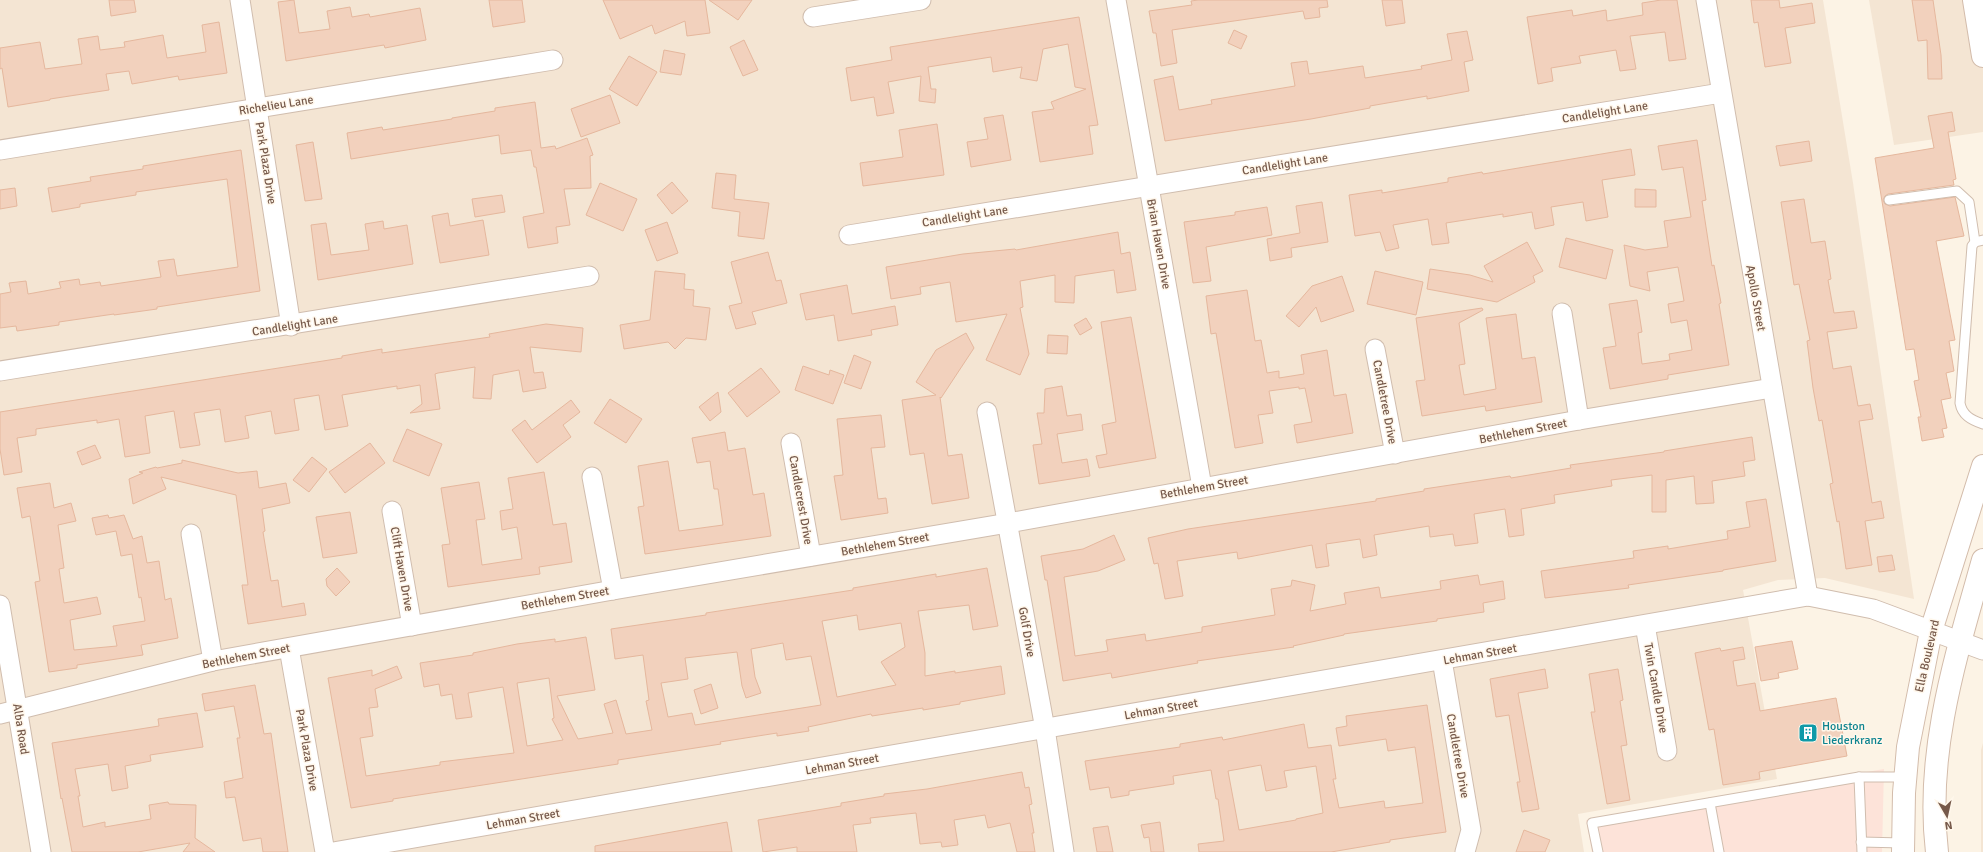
<svg xmlns="http://www.w3.org/2000/svg" width="1983" height="852" viewBox="0 0 1983 852" font-family="Signika,sans-serif">
	<style>
		.residential { fill: #f4e5d3 }
		.commercial { fill: #fde3d9 }
		.building { fill: #f2d1bd; stroke: #e5b79d; fill-rule: evenodd }
		.lines { fill: none; stroke-linecap: round; stroke-linejoin: round }
		.lane-casing { stroke: #d0bdae; stroke-width: 11 }
		.street-casing { stroke: #d0bdae; stroke-width: 21 }
		.secondary-casing { stroke: #d3bcab; stroke-width: 24 }
		.lane { stroke: #fff; stroke-width: 9 }
		.street { stroke: #fff; stroke-width: 19 }
		.secondary { stroke: #fff; stroke-width: 22 }
		.labels { text-anchor: middle; stroke-width: 3; stroke-linejoin: round; paint-order: stroke }
		.street-label { font-size: 12px; fill: #76594a; stroke: #fff7eb }
		.culture-label { font-size: 12px; fill: #0d838f; stroke: #fff7eb; text-anchor: start }
	</style>
	<rect width="100%" height="100%" fill="#fcf3e5"/>
	<g class="residential">
		<path d="M0 0H1823L1853 183 1914 599 1825 578 1778 580 1743 590 1777 779 1578 814 1584 852H0Z"/>
		<path d="M1869 0H1983V132L1894 145Z"/>
		<path d="M1983 743V852H1981V750Z"/>
	</g>
	<path class="commercial" d="M1884 769 1882 852H1592L1586 820Z"/>
	<g class="building">
		<path d="M109 0H134L136 12 111 16Z"/>
		<path d="M294 0 299 33 330 29 327 11 350 7 352 17 369 14 370 17 420 8 426 40 385 48 384 45 286 61 278 2Z"/>
		<path d="M489 0H522L525 22 493 27Z"/>
		<path d="M603 0H705L710 33 687 36 685 21 655 34 652 25 620 39Z"/>
		<path d="M709 0H752L738 20Z"/>
		<path d="M1198 0H1327L1328 7 1319 8 1320 17 1305 19 1303 11 1172 30 1177 63 1161 66 1156 33H1153L1149 11 1192 5 1191 1Z"/>
		<path d="M1382 0H1402L1405 23 1386 26Z"/>
		<path d="M1661 0H1677L1686 59 1669 61 1665 32 1630 36 1636 69 1620 71 1616 50 1579 56 1581 63 1551 68 1553 81 1538 84 1527 17 1572 10 1573 16 1606 10 1607 21 1643 15 1642 3Z"/>
		<path d="M1751 0H1779L1780 8 1812 3 1815 23 1785 28 1791 63 1765 67 1758 22 1754 23Z"/>
		<path d="M1912 0H1933L1941 55 1942 79H1928L1927 40 1918 41Z"/>
		<path d="M1079 17 1098 125 1089 126 1093 154 1040 162 1032 112 1054 109 1051 102 1086 89 1075 87 1068 44 1043 49 1037 81 1020 78 1022 67 993 72 991 57 928 67 931 89H936L935 103 919 101 921 76 888 82 894 113 877 116 874 97 851 101 846 68 892 60 890 47Z"/>
		<path d="M219 22 227 73 179 80 178 76 132 84 129 71 106 74 109 90 50 99V100L8 107 2 68 0 69V48L40 42 45 69 82 64 78 39 98 36 100 50 125 47 124 42 163 35 167 58 206 52 202 25Z"/>
		<path d="M1234 30 1247 36 1241 49 1228 43Z"/>
		<path d="M1467 31 1473 60 1464 62 1469 91 1427 99V96L1370 106V108L1311 119 1165 141 1154 80 1173 76 1179 110 1212 104 1211 100 1295 86 1291 63 1307 61 1309 74 1363 66 1365 78 1422 69 1421 66 1452 60 1447 34Z"/>
		<path d="M744 40 758 70 743 76 730 47Z"/>
		<path d="M664 50 685 54 681 75 660 72Z"/>
		<path d="M629 56 657 72 637 106 609 89Z"/>
		<path d="M610 95 620 123 581 137 571 109Z"/>
		<path d="M535 102 541 148 555 146 556 149 587 138 593 155 590 156 591 188 564 189 570 225 556 227 558 243 528 248 523 217 544 213 536 167H534L531 150 501 154 499 135 351 159 347 133 382 127 383 130 452 119V118L495 111V108Z"/>
		<path d="M1952 112 1955 131 1948 132 1956 179 1953 180 1954 185 1888 194 1885 196 1883 200 1885 204 1890 206 1955 197 1964 236 1936 241 1955 340 1949 341 1954 371 1946 373 1951 398 1941 400 1947 428 1942 429 1944 437 1922 441 1918 417H1921L1914 381 1919 380 1914 349 1906 350 1875 158 1934 148 1928 116Z"/>
		<path d="M1003 115 1011 160 971 167 967 142 988 139 984 118Z"/>
		<path d="M937 124 944 175 863 186 860 163 903 157 899 130Z"/>
		<path d="M1697 140 1706 200 1702 201 1712 266 1714 265 1721 303 1719 304 1729 365 1668 375V379L1610 389 1603 348 1616 346 1609 304 1637 300 1642 332 1638 333 1642 364 1670 360 1669 354 1692 350 1687 320 1671 323 1668 304 1684 301 1678 267 1647 272 1650 291 1630 286 1624 245 1645 250 1668 247 1664 221 1691 217 1683 167 1662 170 1658 146Z"/>
		<path d="M1809 141 1812 161 1780 166 1776 146Z"/>
		<path d="M313 142 322 199 305 201 296 145Z"/>
		<path d="M1631 149 1635 175 1602 180 1608 217 1586 221 1583 202 1551 207 1554 225 1535 229 1532 212 1503 217V214L1446 223 1449 243 1432 245 1428 219 1393 225 1399 248 1386 251 1380 232 1355 236 1349 195 1382 190V193L1448 182V178L1482 172 1483 174Z"/>
		<path d="M241 150 260 291 157 307V309L114 315V314L59 322V325L17 331 16 326 0 328V294L11 292 9 283 26 281 28 294 61 288 59 282 79 279 80 285 100 282 101 286 161 277 158 261 174 259 177 276 238 267 227 179 136 192V195L80 204V207L52 212 48 188 91 181 90 177 143 169V166Z"/>
		<path d="M716 173 736 175 734 199 769 203 764 239 738 236 740 212 712 208Z"/>
		<path d="M672 182 688 201 672 214 657 195Z"/>
		<path d="M600 183 637 199 623 231 586 215Z"/>
		<path d="M15 188 17 206 0 209V190Z"/>
		<path d="M1635 189 1656 190V207H1635Z"/>
		<path d="M502 195 505 212 475 217 472 199Z"/>
		<path d="M1804 199 1811 243 1825 241 1831 279 1828 280 1834 313 1854 311 1857 328 1827 332 1833 369 1851 366 1858 406 1870 404 1873 419 1859 421 1872 503 1881 501 1884 518 1865 521 1872 565 1846 569 1839 521 1837 522 1830 484 1833 483 1822 420 1819 421 1813 388 1807 341 1810 340 1799 284 1794 285 1781 202Z"/>
		<path d="M1322 202 1328 242 1291 248 1292 257 1270 261 1267 239 1300 233 1296 206Z"/>
		<path d="M1267 207 1272 235 1206 247 1211 281 1193 283 1184 222 1235 215V212Z"/>
		<path d="M448 213 450 226 483 220 489 255 440 263 432 216Z"/>
		<path d="M383 221 384 229 407 225 413 264 318 280 311 225 326 223 331 255 369 250 365 224Z"/>
		<path d="M667 222 678 253 657 261 645 230Z"/>
		<path d="M1118 232 1121 254 1130 252 1136 290 1117 293 1114 270 1075 276 1074 303 1055 302V275L1020 281 1023 307 1020 308 1029 354 1020 375 986 360 1007 314 956 322 950 282 920 287 921 294 891 299 886 267 963 254 1015 249 1016 250Z"/>
		<path d="M1566 238 1613 250 1606 279 1559 267Z"/>
		<path d="M1527 242 1543 271 1533 276 1535 282 1497 302 1427 289 1430 269 1470 275 1493 282 1484 266Z"/>
		<path d="M768 252 776 281 781 280 787 303 752 312 756 324 736 329 729 306 742 303 731 262Z"/>
		<path d="M655 271 685 274 684 289 694 290 693 306 710 308 706 340 686 338 675 349 668 342 624 349 620 325 650 320Z"/>
		<path d="M1375 271 1423 282 1416 315 1367 304Z"/>
		<path d="M1342 276 1354 311 1321 322 1316 307 1299 327 1286 316 1312 286Z"/>
		<path d="M847 285 852 314 895 306 898 325 871 330 872 335 838 341 834 315 806 320 800 294Z"/>
		<path d="M1247 290 1255 341 1261 340 1267 373 1279 371V378L1304 374 1301 355 1327 350 1334 396 1346 394 1353 433 1297 443 1294 425 1312 422 1305 388 1299 389V387L1269 391 1273 413 1258 415 1263 443 1235 448 1216 333 1211 334 1206 296Z"/>
		<path d="M1482 308 1483 310 1459 323 1465 364 1459 365 1464 395 1496 389 1486 318 1516 314 1522 359 1535 357 1542 402 1486 411 1485 406 1422 416 1416 381 1425 380 1416 318Z"/>
		<path d="M1131 317 1156 458 1099 468 1096 456 1107 454 1102 425 1116 422 1101 322Z"/>
		<path d="M1086 318 1092 328 1080 335 1074 325Z"/>
		<path d="M546 324 583 328 581 352 530 347 534 373 543 372 546 388 523 392 519 370 493 375 491 399 473 398 475 367 438 373 435 374 440 409 410 413 422 404 420 385 397 389V386L342 395 348 426 325 430 319 395 294 399 299 430 275 434 271 411 245 416 249 438 225 442 220 409 194 413 200 445 180 448 174 411 145 416 150 453 125 457 119 419 97 423V420L36 429V435L17 438 22 472 4 475 0 449V412L342 358V356L382 349V353L490 337 489 334Z"/>
		<path d="M966 333 974 348 941 398 940 397 948 456 962 454 969 498 932 504 924 453 910 455 902 400 936 395 916 382 936 350Z"/>
		<path d="M1048 335 1068 336 1067 354 1047 353Z"/>
		<path d="M854 355 871 362 861 389 844 383Z"/>
		<path d="M803 366 829 375 830 370 844 375 833 404 795 390Z"/>
		<path d="M761 368 780 392 747 417 728 393Z"/>
		<path d="M1062 386 1067 416 1081 414 1083 430 1057 434 1062 463 1087 459 1090 476 1039 484 1033 445 1042 444 1037 413H1044L1045 389Z"/>
		<path d="M718 392 721 412 710 421 699 407Z"/>
		<path d="M610 399 642 419 626 443 594 423Z"/>
		<path d="M571 400 580 412 563 425 571 437 537 463 512 430 525 420 532 430Z"/>
		<path d="M881 415 885 447 871 448 878 499 886 498 888 513 841 520 834 476 843 475 837 419Z"/>
		<path d="M407 429 442 444 429 476 393 461Z"/>
		<path d="M725 432 728 451 745 448 753 495 764 493 771 536 645 554 638 507 644 506 638 466 668 461 679 531 723 525 718 489H714L710 461 697 463 692 438Z"/>
		<path d="M1752 437 1755 460 1743 462 1745 476 1712 481 1714 503 1696 504 1694 476 1666 480V512H1652V475L1611 480 1612 486 1554 495 1555 503 1521 509 1524 535 1509 537 1505 509 1474 514 1478 543 1455 546 1453 534 1430 537 1429 526 1374 535 1377 555 1363 558 1360 539 1326 544 1329 566 1316 568 1312 545 1238 559 1237 552 1177 561 1183 596 1165 599 1158 563 1154 564 1148 538 1188 529 1376 501V499L1424 491V489L1510 476 1511 478 1571 468 1570 465 1664 452V451Z"/>
		<path d="M370 443 385 463 345 493 329 472Z"/>
		<path d="M95 445 101 458 82 465 77 452Z"/>
		<path d="M312 457 327 469 309 492 293 480Z"/>
		<path d="M182 460 238 473 257 471 259 488 286 483 290 503 262 509 265 531 263 532 271 581 278 580 282 607 304 603 306 615 248 624 242 585H248L236 495 161 477 166 489 133 504 129 479 143 473 139 472 156 467 157 468 182 463Z"/>
		<path d="M544 472 553 525 566 523 572 562 539 567 540 574 448 587 442 545 450 544 441 488 479 482 485 519 476 520 482 565 514 560 522 559 517 527 502 530 500 511 513 509 508 478Z"/>
		<path d="M50 483 54 508 71 503 76 521 58 525 64 568 59 569 64 603 97 597 101 614 70 620 74 650 117 646 113 626 145 621 141 597 139 598 132 554 121 556 116 531 96 535 92 518 108 515 109 518 124 515 133 539 142 536 147 563 159 561 165 600 171 598 178 638 141 645 143 655 77 665V668L49 672 35 582 40 581 30 516 22 518 17 488Z"/>
		<path d="M1766 499 1776 561 1723 570V571L1628 585 1629 588 1545 598 1541 571 1634 558 1633 551 1668 546V549L1728 539 1727 531 1750 527 1746 502Z"/>
		<path d="M350 512 357 553 323 558 316 517Z"/>
		<path d="M1114 535 1125 560 1098 571 1064 577 1075 656 1108 651 1106 640 1145 634 1146 641 1202 632V627L1275 615 1271 589 1291 586 1292 580 1315 585 1310 611 1346 604 1344 593 1379 587 1381 598 1441 589 1440 581 1478 575 1480 585 1503 581 1505 599 1483 603 1484 612 1437 619V621L1344 634V635L1293 646 1294 647 1197 661 1198 663 1151 671 1112 678 1111 673 1063 681 1047 580H1045L1041 556 1083 549Z"/>
		<path d="M1892 555 1895 570 1879 572 1877 557Z"/>
		<path d="M337 568 350 582 336 596 327 586 326 579Z"/>
		<path d="M987 568 998 626 973 630 969 605 918 611 925 653V676L955 671V673L1001 666 1005 694 960 702V704L923 710V708L872 716 871 714 808 727 809 731 777 736V733L720 742 721 744 618 760V764L393 799V801L351 808 328 678 372 670V676L397 666 402 678 375 689 378 707 369 708 373 736 360 738 366 776 440 765V762L514 753 503 687 468 693 472 717 456 719 452 694 441 696 439 684 424 687 420 663 473 655V653L517 644 555 639V642L586 637 595 690 557 696 578 739 613 733 604 704 616 700 626 734 652 730 646 701 649 700 643 655 615 659 611 629 706 615V613L853 590V588L901 580 936 574V577ZM857 615 859 630 901 623 905 647 881 662 896 685 837 697 822 621ZM783 643 786 660 811 656 821 705 695 725 692 713 668 717 661 683 688 679 685 658 737 652 742 686 746 698 761 693 755 677 751 649ZM549 678 554 718 552 719 563 740 527 746 517 683Z"/>
		<path d="M1792 641 1798 669 1778 673 1779 678 1761 681 1755 647Z"/>
		<path d="M1743 647 1745 659 1733 661 1737 686 1755 683 1760 711 1836 698 1847 756 1759 772 1760 779 1723 785 1714 729 1709 730 1695 653 1720 648 1721 651Z"/>
		<path d="M1545 669 1548 688 1518 693 1539 809 1522 812 1517 782H1520L1509 715 1496 717 1490 679Z"/>
		<path d="M1618 669 1623 700 1620 701 1627 745 1621 746 1630 800 1607 804 1591 712H1595L1589 674Z"/>
		<path d="M711 684 718 708 701 714 694 690Z"/>
		<path d="M255 685 264 734 271 733 288 852H263L261 838 243 841 235 797 226 798 224 782 243 778 237 738H240L234 706 205 711 202 694Z"/>
		<path d="M1427 705 1446 832 1390 840V842L1331 852H1199L1198 844 1224 841 1218 799H1216L1211 770 1173 776 1174 784 1129 791V795L1111 798 1109 787 1090 790 1085 761 1180 747V744L1222 737 1223 740 1304 724 1308 748 1331 745 1336 779H1333L1339 808 1384 801 1385 808 1423 803 1415 747 1388 751 1386 739 1339 746 1336 728 1347 726 1346 716ZM1261 765 1266 791 1287 787 1284 771 1316 766 1323 813 1296 819V820L1239 830 1228 771Z"/>
		<path d="M197 713 203 747 150 755 151 761 125 766 128 788 112 791 108 764 75 769 80 796H78L83 827 105 822V827L151 819 149 805 168 802 169 804 196 805 195 838 215 852H183L190 843 138 852H72L62 798 61 799 52 743 159 726 158 719Z"/>
		<path d="M1022 772 1025 788 1029 787 1032 804 1029 805 1034 833H1032L1035 852H1017L1010 823 988 828 985 815 954 820 958 845 942 847 941 842 920 844 916 813 870 818 871 823 853 825 857 852H797V847L763 852 758 820 841 806V803L884 796V794L927 789Z"/>
		<path d="M727 822 732 852H595V846Z"/>
		<path d="M1160 822 1164 852H1151L1149 837 1144 838 1141 825Z"/>
		<path d="M1108 826 1113 852H1097L1093 828Z"/>
		<path d="M1524 830 1550 840 1545 852H1516Z"/>
	</g>
	<g class="lines">
		<g class="lane-casing">
			<g id="lane">
				<path d="M1889 200 1957 191 1969 202 1975 242"/>
				<path d="M1983 240 1975 242 1972 246 1960 403C1962 415 1971 420 1983 424"/>
				<path d="M1859 777 1862 852"/>
				<path d="M1710 803 1719 852"/>
				<path d="M1861 842 1903 843"/>
				<path d="M1598 852 1592 823 1859 777H1905"/>
			</g>
		</g>
		<g class="street-casing">
			<g id="street">
				<path d="M240 0 291 326"/>
				<path d="M1116 0 1202 487"/>
				<path d="M1706 0 1808 596"/>
				<path d="M813 17 921 0"/>
				<path d="M0 150 553 60"/>
				<path d="M849 235 1721 93"/>
				<path d="M1562 313 1579 420"/>
				<path d="M1375 349 1395 454"/>
				<path d="M0 371 589 276"/>
				<path d="M987 412 1045 729 1064 852"/>
				<path d="M791 443 811 556"/>
				<path d="M592 477 613 590"/>
				<path d="M392 511 412 626"/>
				<path d="M191 534 213 661"/>
				<path d="M0 605 41 852"/>
				<path d="M1645 625 1667 751"/>
				<path d="M289 648 325 852"/>
				<path d="M1442 660 1471 830 1465 852"/>
				<path d="M0 714 213 661 613 590 1008 523 1579 420 1772 388"/>
				<path d="M333 852 1808 596 1873 609 1983 650"/>
			</g>
		</g>
		<g class="secondary-casing">
			<g id="secondary">
				<path d="M1974 0 1983 56"/>
				<path d="M1903 852 1904 793 1908 747 1931 631 1983 466"/>
				<path d="M1937 852C1925 752 1956 656 1983 560"/>
			</g>
		</g>
		<use href="#lane" class="lane"/>
		<use href="#street" class="street"/>
		<use href="#secondary" class="secondary"/>
	</g>
	<defs>
		<g id="building-square" transform="scale(1)"><rect x="-9" y="-9" width="18" height="18" rx="4" fill="#0f9aa8" stroke="#fff7eb"/><path d="M-4-6H4V6H1V3H-1V6H-4ZM-2.5-4.3h1.7v1.8h-1.7ZM.8-4.3h1.7v1.8H.8ZM-2.5-1h1.7V.8h-1.7ZM.8-1h1.7V.8H.8Z" fill="#fff"/></g>
	</defs>
	<g fill-rule="evenodd">
		<use href="#building-square" x="1808" y="733"/>
	</g>
	<g class="labels">
		<g class="street-label">
			<text transform="translate(276 105) rotate(-9)" y="4">Richelieu Lane</text>
			<text transform="translate(1605 112) rotate(-9)" y="4">Candlelight Lane</text>
			<text transform="translate(266 163) rotate(81)" y="4">Park Plaza Drive</text>
			<text transform="translate(1285 164) rotate(-9)" y="4">Candlelight Lane</text>
			<text transform="translate(965 216) rotate(-9)" y="4">Candlelight Lane</text>
			<text transform="translate(1159 244) rotate(80)" y="4">Brian Haven Drive</text>
			<text transform="translate(1756 298) rotate(80)" y="4">Apollo Street</text>
			<text transform="translate(295 325) rotate(-9)" y="4">Candlelight Lane</text>
			<text transform="translate(1385 402) rotate(79)" y="4">Candletree Drive</text>
			<text transform="translate(1523 431) rotate(-11)" y="4">Bethlehem Street</text>
			<text transform="translate(1204 487) rotate(-10)" y="4">Bethlehem Street</text>
			<text transform="translate(801 500) rotate(80)" y="4">Candlecrest Drive</text>
			<text transform="translate(885 544) rotate(-10)" y="4">Bethlehem Street</text>
			<text transform="translate(402 569) rotate(80)" y="4">Clift Haven Drive</text>
			<text transform="translate(565 598) rotate(-10)" y="4">Bethlehem Street</text>
			<text transform="translate(1027 632) rotate(80)" y="4">Golf Drive</text>
			<text transform="translate(1480 654) rotate(-10)" y="4">Lehman Street</text>
			<text transform="translate(246 656) rotate(-11)" y="4">Bethlehem Street</text>
			<text transform="translate(1927 656) rotate(-77)" y="4">Ella Boulevard</text>
			<text transform="translate(1656 688) rotate(80)" y="4">Twin Candle Drive</text>
			<text transform="translate(1161 709) rotate(-10)" y="4">Lehman Street</text>
			<text transform="translate(21 729) rotate(81)" y="4">Alba Road</text>
			<text transform="translate(307 750) rotate(80)" y="4">Park Plaza Drive</text>
			<text transform="translate(1458 756) rotate(80)" y="4">Candletree Drive</text>
			<text transform="translate(842 764) rotate(-10)" y="4">Lehman Street</text>
			<text transform="translate(523 819) rotate(-10)" y="4">Lehman Street</text>
		</g>
		<g class="culture-label">
			<text x="1822" y="730">Houston<tspan x="1822" dy="14">Liederkranz</tspan></text>
		</g>
	</g>
	<g transform="translate(1947 816) rotate(171)" stroke="#fff7eb" stroke-width="3" paint-order="stroke">
	<path d="M0-3L7 15L0 10L-7 15Z" fill="#76594a"/>
	<text y="-6" font-size="11" font-weight="bold" text-anchor="middle" fill="#76594a">N</text>
	</g>
</svg>
